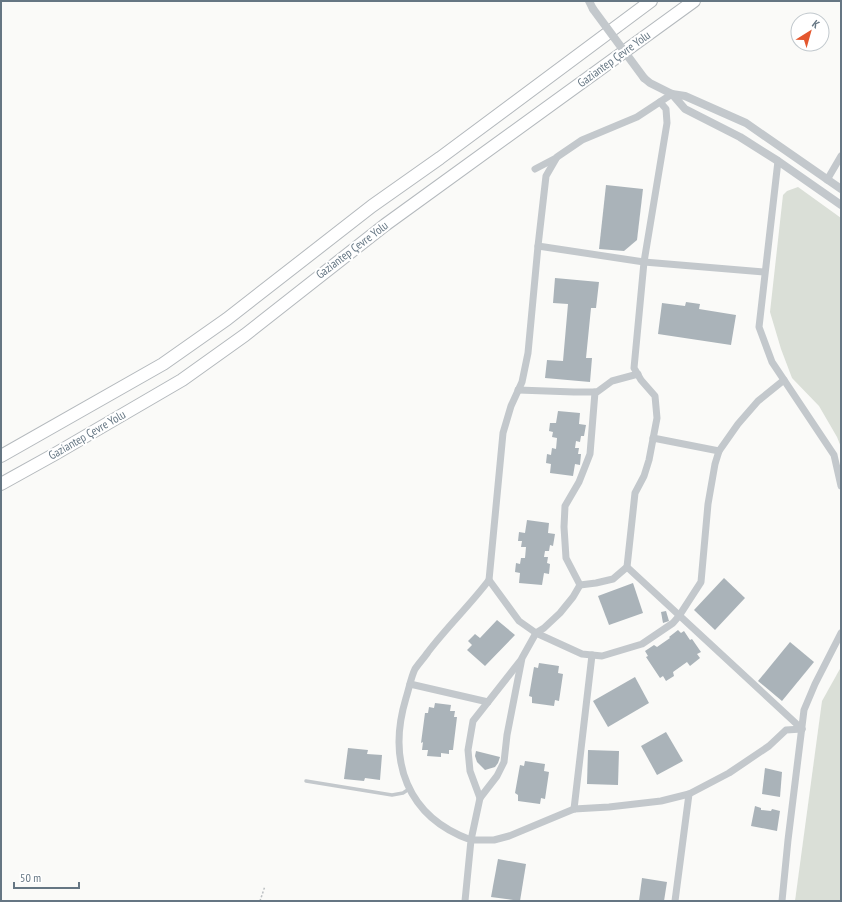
<svg xmlns="http://www.w3.org/2000/svg" width="842" height="902" viewBox="0 0 842 902" font-family="'PT Sans Narrow',sans-serif">
	<style>
		.green { fill: #dadfd7 }
		.building { fill: #aab3b9 }
		.lines { fill: none; stroke-linecap: round; stroke-linejoin: round }
		.motorway-casing { stroke: #b4b9bd; stroke-width: 14 }
		.path { stroke: #bbbfc2; stroke-width: 1.5; stroke-dasharray: 2 2; stroke-linecap: butt }
		.service { stroke: #c3c8cc; stroke-width: 3.5 }
		.minor { stroke: #c3c8cc; stroke-width: 7 }
		.tertiary { stroke: #c3c8cc; stroke-width: 8 }
		.motorway { stroke: #fff; stroke-width: 12 }
		.tertiary-bridge { stroke: #c3c8cc; stroke-width: 8 }
		.labels { text-anchor: middle; stroke-width: 4; stroke-linejoin: round; paint-order: stroke }
		.street-label { font-size: 12px; fill: #657683; stroke: #fff }
	</style>
	<rect width="100%" height="100%" fill="#fafaf8"/>
	<g class="green">
		<path d="M798 187 841 218V447L837 437 819 406 792 378 781 349 770 312 783 195 787 191Z"/>
		<path d="M841 667V901H795L822 701Z"/>
	</g>
	<g class="building">
		<path d="M606 185 643 189 637 240 624 251 599 249Z"/>
		<path d="M555 278 599 282 596 308H591L586 358H592L590 382 545 378 547 360 563 361 568 304 553 303Z"/>
		<path d="M686 302 700 304 699 309 736 315 731 345 658 334 662 303 685 306Z"/>
		<path d="M558 411 580 413 579 424 586 425 584 436H581L580 442 576 441 575 448H579L578 454H581L580 465 575 464 573 476 550 473 551 464 546 463 547 454 551 455 552 448 556 449 557 438 552 437 553 432 549 431 550 423H556Z"/>
		<path d="M527 520 549 523 548 533 555 534 553 546 550 545 549 551H545L544 557H548L547 563 550 564 549 574 544 573 542 585 519 583 520 573 515 572 516 563 520 564 521 558H525L526 547H521L522 541H518L519 532 525 533Z"/>
		<path d="M724 578 745 598 715 630 694 610Z"/>
		<path d="M633 583 643 613 609 625 598 596Z"/>
		<path d="M666 611 669 621 663 623 661 612Z"/>
		<path d="M497 620 515 635 485 666 467 650 472 645 468 641 475 634 480 638Z"/>
		<path d="M678 630 681 633 684 631 690 640 692 639 701 652 697 654 700 658 690 666 687 662 673 672 674 676 666 681 663 676 660 678 646 657 648 656 645 651 654 645 657 647 670 638 669 637Z"/>
		<path d="M790 642 814 662 782 701 758 681Z"/>
		<path d="M539 663 559 666 558 673 563 674 559 701 555 700 554 706 532 703V697L529 696 534 667 538 668Z"/>
		<path d="M635 677 649 703 608 727 593 701Z"/>
		<path d="M435 703 451 705 450 711H455L454 717H457L453 750H449V754L441 753V757L427 756 428 750H422L423 742 421 743 425 713H428L429 707 434 708Z"/>
		<path d="M666 732 683 761 657 775 641 746Z"/>
		<path d="M348 748 368 750 367 754 382 755 380 780 365 778 364 781 344 779Z"/>
		<path d="M588 750 619 751 618 785 587 784Z"/>
		<path d="M476 751 500 757 498 763 495 767 485 770 477 762 475 756Z"/>
		<path d="M525 761 545 764 544 771 549 772 545 799 541 798 540 804 518 801V795L515 793 520 765 524 766Z"/>
		<path d="M765 768 782 772 780 797 762 794Z"/>
		<path d="M755 806 761 808V810L771 811 772 809 780 811 777 831 751 826Z"/>
		<path d="M498 859 526 864 520 901 491 897Z"/>
		<path d="M642 878 667 882 664 901H639Z"/>
	</g>
	<g class="lines">
		<g class="motorway-casing">
			<g id="motorway">
				<path d="M1 456 163 364 227 319 372 206 440 158 651 1"/>
				<path d="M1 484 55 454 182 380 245 335 385 225 694 1"/>
			</g>
		</g>
		<path class="path" d="M260 901 265 886"/>
		<path class="service" d="M306 781 392 795 403 793 409 789"/>
		<g class="minor">
			<path d="M660 102 666 109 667 123 644 262 634 368 641 380 655 396 657 418 649 460 644 476 635 493 627 567 802 729"/>
			<path d="M778 161 759 327 772 362 834 455 841 486"/>
			<path d="M535 169 556 158"/>
			<path d="M827 180 841 156"/>
			<path d="M538 246 644 262 764 272"/>
			<path d="M518 390 574 392H597L612 381 638 374"/>
			<path d="M595 392 590 454 579 482 565 506 564 527 566 558 580 585 573 597 560 613 544 628 536 633 522 658 507 735 504 762 497 776 480 798 471 840H494L509 836 574 809 609 807 661 801 689 794 729 773 769 746 786 730 802 729"/>
			<path d="M653 438 719 451"/>
			<path d="M489 580 519 621 536 633 582 654 602 656 642 644 673 623 679 616 701 582 708 504 715 464 719 451 738 424 758 401 784 380"/>
			<path d="M580 585 596 583 613 579 627 567"/>
			<path d="M410 684 488 702"/>
			<path d="M480 798 470 771 468 750 473 721 521 660"/>
			<path d="M574 809 592 655"/>
			<path d="M465 901 471 840C407 817 387 761 406 698 409 689 411 677 415 669 419 663 424 658 428 652 447 627 470 605 489 580L503 433 511 406 522 382 528 353 538 246 546 176 557 157 582 140 637 117 672 94"/>
			<path d="M675 901 689 794"/>
			<path d="M782 901 788 840 804 710 815 684 841 633"/>
		</g>
		<g class="tertiary">
			<path d="M589 1 593 9"/>
			<path d="M644 78 650 83 672 94 685 96 746 123 841 189"/>
			<path d="M672 94 685 109 740 137 778 161 841 205"/>
		</g>
		<use href="#motorway" class="motorway"/>
		<path class="tertiary-bridge" d="M593 9 644 78"/>
	</g>
	<g class="labels">
		<g class="street-label">
			<text transform="translate(614 59) rotate(-36)" y="4">Gaziantep Çevre Yolu</text>
			<text transform="translate(352 250) rotate(-37)" y="4">Gaziantep Çevre Yolu</text>
			<text transform="translate(87 435) rotate(-30)" y="4">Gaziantep Çevre Yolu</text>
		</g>
	</g>
	<rect width="842" height="902" fill="none" stroke="#657683" stroke-width="4"/>
	<g transform="translate(810 32) rotate(37)"><circle r="19" fill="#ffffff" stroke="#c1c8cd"/>
	<path d="M0-3L7 15L0 10L-7 15Z" fill="#e4572e"/>
	<text y="-6" font-size="11" font-weight="bold" text-anchor="middle" fill="#657683">K</text>
	</g>
	<path d="M14 882v6h65v-6" fill="none" stroke="#657683" stroke-width="2"/>
	<text x="20" y="882" font-size="12" fill="#657683" stroke="#ffffff" stroke-width="3" paint-order="stroke">50 m</text>
</svg>
